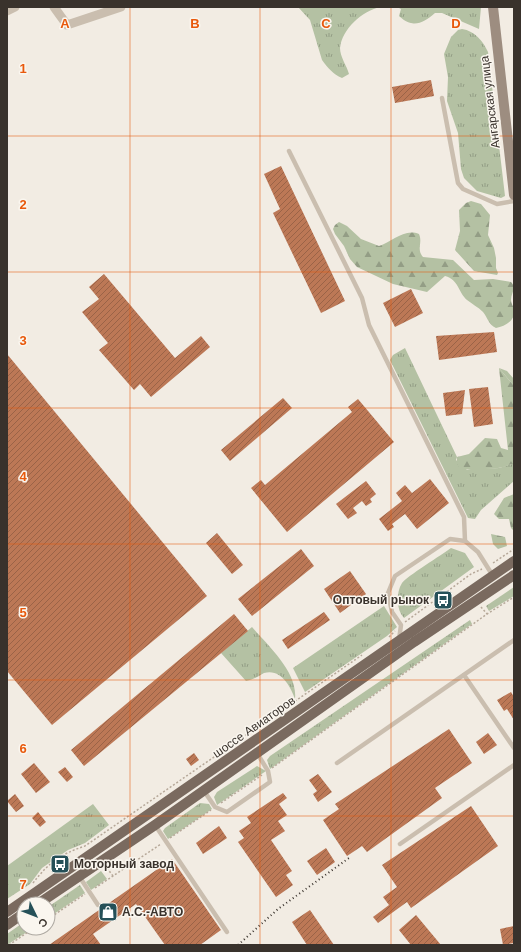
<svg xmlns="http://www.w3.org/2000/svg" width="521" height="952" viewBox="0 0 521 952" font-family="Helvetica,sans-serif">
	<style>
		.grass { fill: url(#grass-tufts) }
		.forest { fill: url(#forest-firs) }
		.building { fill: url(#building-hatch) }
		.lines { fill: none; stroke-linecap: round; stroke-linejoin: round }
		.path { stroke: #b6a899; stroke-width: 1.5; stroke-dasharray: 2 2; stroke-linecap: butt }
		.service { stroke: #cabeaf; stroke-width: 4.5 }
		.minor { stroke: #cabeaf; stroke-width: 9 }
		.secondary { stroke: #9d8d80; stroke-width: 10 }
		.primary { stroke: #7a6a5f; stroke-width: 10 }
		.rail { stroke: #39322c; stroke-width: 2; stroke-dasharray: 1 3; stroke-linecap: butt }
		.grid { fill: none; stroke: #e8590c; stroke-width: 1; stroke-opacity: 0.55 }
		.labels { text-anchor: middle; stroke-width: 3; stroke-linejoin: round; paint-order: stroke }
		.street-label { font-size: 12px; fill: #39322c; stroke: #faf6ef }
		.poi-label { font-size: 12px; font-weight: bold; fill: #39322c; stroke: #faf6ef; text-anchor: start }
		.grid-label { font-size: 13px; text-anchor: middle; font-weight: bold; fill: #e8590c; stroke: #faf6ef; stroke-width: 3; stroke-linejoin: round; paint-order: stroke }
	</style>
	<defs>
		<pattern id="grass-tufts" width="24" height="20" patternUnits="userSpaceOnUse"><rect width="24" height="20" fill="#b4c1a3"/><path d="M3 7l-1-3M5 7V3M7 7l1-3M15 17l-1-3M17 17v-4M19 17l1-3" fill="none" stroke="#939d85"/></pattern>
		<pattern id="forest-firs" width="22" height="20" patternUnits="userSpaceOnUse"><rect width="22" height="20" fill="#b4c1a3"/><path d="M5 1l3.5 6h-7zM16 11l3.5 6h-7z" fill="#939d85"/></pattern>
		<pattern id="building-hatch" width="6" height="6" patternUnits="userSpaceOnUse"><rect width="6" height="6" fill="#bc7856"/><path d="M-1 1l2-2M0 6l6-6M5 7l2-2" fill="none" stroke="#9a6347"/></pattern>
	</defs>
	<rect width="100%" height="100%" fill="#f2ece3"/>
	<g class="grass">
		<path d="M298 7H380C362 11 342 29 340 48 340 57 347 66 349 74L342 78C333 74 328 68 322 60L310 20Z"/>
		<path d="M397 7H481L479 29 442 13H435C423 23 413 29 399 16L401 9Z"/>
		<path d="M462 29C475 31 483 41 488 52L505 196 501 198 477 191 464 178 461 169 458 133 447 101 448 77 444 54 451 37 458 30Z"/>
		<path d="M405 348 457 457 456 460 467 470C477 467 488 469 499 468 504 467 508 464 514 464V481L481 510 475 519 468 518 390 360 393 355Z"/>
		<path d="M499 368 507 371 514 379V386Z"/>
		<path d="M451 548 465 553 474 567 404 618C396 610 396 592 402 583 406 577 443 554 451 548Z"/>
		<path d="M514 587V596L489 611 486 606Z"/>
		<path d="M384 606 397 627 387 636 305 692 293 668Z"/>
		<path d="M470 620 472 624 270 769 267 760 270 756Z"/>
		<path d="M252 627C268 646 298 672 295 699 291 687 281 668 264 673 258 676 254 680 246 681L221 653Z"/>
		<path d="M257 766 266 771 217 805 214 797 217 792Z"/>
		<path d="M200 803 209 804 212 809 168 839 163 831 165 828Z"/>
		<path d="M93 804 109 825 85 843 68 850 42 868 30 884 7 899V866Z"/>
		<path d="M101 871 107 879 91 890 86 882Z"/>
		<path d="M80 885 85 893 48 918V907Z"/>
		<path d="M24 922V928H33L7 945V934Z"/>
	</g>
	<g class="forest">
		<path d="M471 201 481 204 490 215 488 235 494 248 496 258V268L498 273 497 275 474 271 455 250 460 231 459 210 466 203Z"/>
		<path d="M339 222 347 226 361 239 379 246C392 242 404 228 419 234 423 243 416 249 423 257L453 260 474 280 493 279 511 282C517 288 511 293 511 300 511 303 513 306 514 309 516 321 505 326 496 328 488 324 488 318 483 312 478 307 472 304 467 300 458 292 459 280 445 276L427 292 393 284 357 267 350 259 344 246 335 234 333 229 335 225Z"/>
		<path d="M499 368 514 386V464C508 464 504 468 498 468 492 469 463 470 459 469L457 463V457L469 454 485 438 497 439 501 448 508 450Z"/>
		<path d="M514 494V531L511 528 509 519H499L494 514 504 498Z"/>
		<path d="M491 534 505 537 507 546 498 549 493 544Z"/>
	</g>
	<g class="building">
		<path d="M431 80 434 96 395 103 392 87Z"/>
		<path d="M281 166 345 301 321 313 273 213 280 209 264 174Z"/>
		<path d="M104 274 175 358 201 336 210 347 151 397 140 384 134 390 99 350 108 343 82 312 99 299 89 287Z"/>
		<path d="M411 289 423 313 395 327 383 303Z"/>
		<path d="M494 332 497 352 439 360 436 336Z"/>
		<path d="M7 354 207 596 52 725 7 671Z"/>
		<path d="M488 387 493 424 474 427 469 389Z"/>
		<path d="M465 390 462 414 446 416 443 393Z"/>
		<path d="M283 398 292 408 230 461 221 450Z"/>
		<path d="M358 399 394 442 287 532 251 488 261 480 265 485 352 412 348 407Z"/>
		<path d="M430 479 449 503 417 529 405 514 392 524 394 527 388 531 379 519 402 501 396 493 405 485 412 493Z"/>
		<path d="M366 481 376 494 370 499 372 502 366 506 362 501 353 508 357 513 348 519 336 504Z"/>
		<path d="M217 533 243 565 232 574 206 543Z"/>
		<path d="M301 549 314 566 252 616 238 599Z"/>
		<path d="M350 571 366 594 340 613 324 589Z"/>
		<path d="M324 612 330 620 288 649 282 640Z"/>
		<path d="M234 614 248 631 84 766 71 750Z"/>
		<path d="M511 692 514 697V720L507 709 504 711 497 700Z"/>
		<path d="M449 729 472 763 435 788 442 798 367 852 362 846 347 856 323 820 339 809 335 804Z"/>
		<path d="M488 733 497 745 484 754 476 742Z"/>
		<path d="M194 753 199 760 191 766 186 759Z"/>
		<path d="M34 763 50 782 36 793 21 774Z"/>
		<path d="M65 767 73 777 67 782 58 772Z"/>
		<path d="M318 774 332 792 318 802 313 794 317 791 309 780Z"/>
		<path d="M283 793 287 798 279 804 287 815 278 821 285 831 271 840 292 871 286 875 293 885 276 897 238 842 244 838 239 831 251 823 247 817Z"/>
		<path d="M15 794 24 806 16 812 7 801Z"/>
		<path d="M471 806 498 846 411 908 407 902 378 923 373 917 389 905 383 897 397 887 382 865Z"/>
		<path d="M38 812 46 822 40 827 32 818Z"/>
		<path d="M219 826 227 838 203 854 196 843Z"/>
		<path d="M326 848 335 862 317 875 307 861Z"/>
		<path d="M172 859 221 930 200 945H165L136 904 93 934 101 945H49Z"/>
		<path d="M310 910 334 945H307L292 922Z"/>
		<path d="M416 915 441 945H411L399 930Z"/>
		<path d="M514 926V943L503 945 500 929Z"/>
	</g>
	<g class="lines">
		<g class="path">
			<path d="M493 563 514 549"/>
			<path d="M481 607 487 614"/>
			<path d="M405 622 471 574 482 569"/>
			<path d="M389 637 395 631"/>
			<path d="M272 768 487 614 514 597"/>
			<path d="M221 803 262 775"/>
			<path d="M170 838 211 810"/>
			<path d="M107 868 113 876"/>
			<path d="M33 883C49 862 61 854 85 846L362 655"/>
			<path d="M95 888 161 844"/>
			<path d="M48 919 85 894"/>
			<path d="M9 945 34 928"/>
		</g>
		<g class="service">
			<path d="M442 98 458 183 463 189 497 204 514 201"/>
			<path d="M289 151 362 298 369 325 464 517 465 541"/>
			<path d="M399 640 401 625 392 612 388 593 395 576 450 539 465 541 478 552 493 576"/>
			<path d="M464 675 514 748"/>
			<path d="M337 763 514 640"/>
			<path d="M204 791 215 807 227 812 270 782 268 771 257 753"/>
			<path d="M155 825 227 932"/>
			<path d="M400 844 514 765"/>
			<path d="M79 876 98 905"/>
		</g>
		<g class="minor">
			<path d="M54 7 67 25 121 7"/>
			<path d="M7 11 15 7"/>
		</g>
		<path class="secondary" d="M493 7 514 195"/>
		<g class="primary">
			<path d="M38 904 155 825 414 642 514 575"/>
			<path d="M7 912 514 561"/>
			<path d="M7 925 24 913"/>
		</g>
		<path class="rail" d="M238 945 278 909 349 858"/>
	</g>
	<path class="grid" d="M130 7V945M260 7V945M391 7V945M7 136H514M7 272H514M7 408H514M7 544H514M7 680H514M7 816H514"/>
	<defs>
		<g id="bus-square" transform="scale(1)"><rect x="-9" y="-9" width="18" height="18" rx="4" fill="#255058" stroke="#faf6ef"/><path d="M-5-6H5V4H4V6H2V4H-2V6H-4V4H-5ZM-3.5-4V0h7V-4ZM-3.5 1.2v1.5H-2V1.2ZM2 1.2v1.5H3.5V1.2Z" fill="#fff"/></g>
		<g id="shop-square" transform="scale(1)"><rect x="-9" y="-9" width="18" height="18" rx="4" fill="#255058" stroke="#faf6ef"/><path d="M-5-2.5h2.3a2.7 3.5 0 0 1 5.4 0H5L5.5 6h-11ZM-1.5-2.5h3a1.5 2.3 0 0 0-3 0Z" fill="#fff"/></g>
	</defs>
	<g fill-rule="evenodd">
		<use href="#bus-square" x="443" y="600"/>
		<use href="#bus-square" x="60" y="864"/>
		<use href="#shop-square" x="108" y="912"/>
	</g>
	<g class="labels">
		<g class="street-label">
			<text transform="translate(490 102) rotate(-97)" y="4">Ангарская улица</text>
			<text transform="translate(254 727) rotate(-35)" y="4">шоссе Авиаторов</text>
		</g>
		<g class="poi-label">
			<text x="429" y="604" text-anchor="end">Оптовый рынок</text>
			<text x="74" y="868">Моторный завод</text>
			<text x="122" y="916">А.С.-АВТО</text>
		</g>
	</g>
	<g class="grid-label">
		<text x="65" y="28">A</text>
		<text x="195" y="28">B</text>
		<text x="326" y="28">C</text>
		<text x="456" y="28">D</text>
		<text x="23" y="73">1</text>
		<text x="23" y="209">2</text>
		<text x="23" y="345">3</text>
		<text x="23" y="481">4</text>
		<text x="23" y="617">5</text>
		<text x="23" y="753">6</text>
		<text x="23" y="889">7</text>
	</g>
	<rect width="521" height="952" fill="none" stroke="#39322c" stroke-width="16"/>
	<g transform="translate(36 916) rotate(133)"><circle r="19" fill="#faf6ef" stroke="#ada8a1"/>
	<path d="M0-3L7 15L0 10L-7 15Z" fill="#255058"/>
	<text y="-6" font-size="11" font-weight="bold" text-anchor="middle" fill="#39322c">С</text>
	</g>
</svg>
